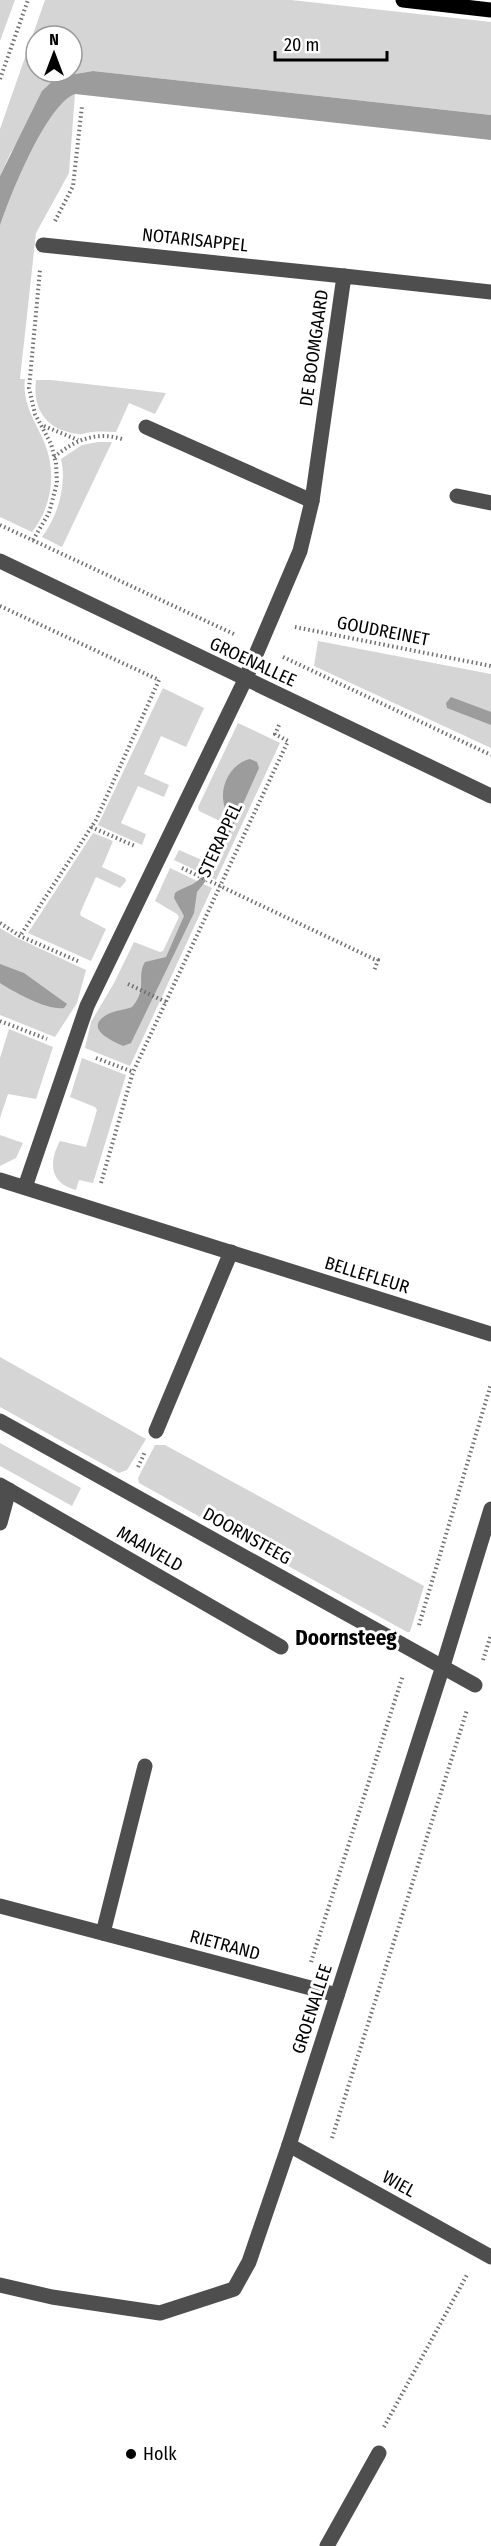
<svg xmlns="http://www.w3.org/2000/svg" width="491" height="2546" viewBox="0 0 491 2546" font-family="'Fira Sans Condensed',sans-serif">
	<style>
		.green { fill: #d5d5d5; fill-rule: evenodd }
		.water { fill: #9c9c9c }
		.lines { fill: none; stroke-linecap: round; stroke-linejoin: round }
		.path { stroke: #707070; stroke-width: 4; stroke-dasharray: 1.5 3; stroke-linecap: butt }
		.minor { stroke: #4e4e4e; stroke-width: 15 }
		.major { stroke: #000; stroke-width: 15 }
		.poi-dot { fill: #000; stroke: #fff; stroke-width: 2 }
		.labels { text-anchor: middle; stroke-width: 6; stroke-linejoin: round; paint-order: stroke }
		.street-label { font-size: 18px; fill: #000; stroke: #fff }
		.poi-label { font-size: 18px; fill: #000; stroke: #fff; text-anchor: start }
		.quarter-label { font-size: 21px; font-weight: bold; fill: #000; stroke: #fff }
	</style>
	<rect width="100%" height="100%" fill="#fff"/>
	<g class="green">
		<path d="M0 0H15L0 41Z"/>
		<path d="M45 0H291L491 22V115L93 71 57 77 10 154 0 176V129ZM36 36H72V72H36Z"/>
		<path d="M75 94 69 173 36 233 20 379H25C22 405 36 422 45 444 57 474 51 508 32 532L0 517V226C10 196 46 105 75 94Z"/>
		<path d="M36 380H51L166 393 155 414 129 403 116 432C108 432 100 431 93 432 88 432 83 435 79 434 48 431 32 411 36 380Z"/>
		<path d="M98 442H112L62 547 42 537C58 516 67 485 61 459L82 445Z"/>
		<path d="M318 641 491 674V748L314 666Z"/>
		<path d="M163 688 204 708 186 747 161 736 144 774 169 785 164 797 138 786 121 823 146 834 142 845 98 825Z"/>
		<path d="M238 723 280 743 216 880 174 860 179 850 202 860 206 859 222 822 199 811 198 807Z"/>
		<path d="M93 833 113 841 102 867 125 878 126 881 120 888 96 877 80 913 81 916 106 929 91 961 28 933Z"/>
		<path d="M170 868 212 888 130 1066 85 1048 91 1022 114 983 134 942 160 952 163 951 179 917 177 914 155 901Z"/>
		<path d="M0 928 15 937 86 970 77 1003 55 1037 0 1015Z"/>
		<path d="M9 1029 53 1047 36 1099 8 1094 0 1118V1058Z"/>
		<path d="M82 1058 126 1075 93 1183 79 1180 76 1190C50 1183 48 1163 60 1141L86 1147 97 1110 95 1107 70 1097Z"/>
		<path d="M0 1135 23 1143 16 1158 0 1166Z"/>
		<path d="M0 1357 146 1439 127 1470 119 1473 0 1407Z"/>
		<path d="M0 1443 81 1488 72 1506 0 1466Z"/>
		<path d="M155 1445H165L424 1586 410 1632H407L139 1483 138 1478Z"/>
	</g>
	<g class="water">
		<path d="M93 71 491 115V140L75 94C46 105 10 196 0 226V176L42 91 57 77Z"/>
		<path d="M451 697 491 712V725L447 708 446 703Z"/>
		<path d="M250 759 257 762 259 768 212 873 197 892 194 913 131 1043 123 1046C110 1040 83 1028 108 1014 116 1010 125 1010 132 1007 148 989 136 977 145 962L166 957 184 916 174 898 175 893C181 888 189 887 196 882 209 873 219 845 225 830 230 818 224 810 223 798 222 781 233 763 250 759Z"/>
		<path d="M0 964 24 973 67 1004 64 1008C48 1011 14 992 0 983Z"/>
	</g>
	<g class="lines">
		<g class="path">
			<path d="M0 79 28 0"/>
			<path d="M55 221 73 186 82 106"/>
			<path d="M44 426 78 440"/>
			<path d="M54 457C75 440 96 431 122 439"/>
			<path d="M0 525 236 635"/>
			<path d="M33 540 49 513 57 483 56 463 51 444 35 414 29 388 40 270"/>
			<path d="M0 606 159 680 96 820 20 936"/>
			<path d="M295 627 491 666"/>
			<path d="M283 657 491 755"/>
			<path d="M91 827 135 846"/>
			<path d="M182 868 374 959 378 960 374 971"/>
			<path d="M0 923 20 936 80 962"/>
			<path d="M128 984 166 1002"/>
			<path d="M0 1021 47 1039"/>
			<path d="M96 1058 133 1072"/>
			<path d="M101 1183 133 1072 288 741 275 734 280 723"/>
			<path d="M138 1467 145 1452"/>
			<path d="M419 1625 491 1384"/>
			<path d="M483 1660 491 1635"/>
			<path d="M311 1962 403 1675"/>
			<path d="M332 2138 467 1710"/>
			<path d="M384 2427 468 2273"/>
		</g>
		<g class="minor">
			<path d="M43 245 344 276"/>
			<path d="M146 427 312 501"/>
			<path d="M457 496 491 503"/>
			<path d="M0 561 491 796"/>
			<path d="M0 1180 491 1334"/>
			<path d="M25 1187 87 1006 245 680 300 551 312 501 344 276 491 292"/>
			<path d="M0 1421 475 1685"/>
			<path d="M156 1431 231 1252"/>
			<path d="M0 1485 281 1647"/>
			<path d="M0 1523 9 1490"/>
			<path d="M0 1906 337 1995"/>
			<path d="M103 1933 145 1766"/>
			<path d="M289 2145 491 2257"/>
			<path d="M0 2285 52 2297 160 2313 234 2289 249 2262 289 2145 443 1666 491 1509"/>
			<path d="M327 2546 379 2453"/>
		</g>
		<path class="major" d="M403 0 491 10"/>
	</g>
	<circle class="poi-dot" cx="131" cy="2454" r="6"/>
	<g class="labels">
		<g class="street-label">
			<text transform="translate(195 240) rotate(6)" y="6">NOTARISAPPEL</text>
			<text transform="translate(314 348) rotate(-82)" y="6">DE BOOMGAARD</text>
			<text transform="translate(383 631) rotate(11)" y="6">GOUDREINET</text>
			<text transform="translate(253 662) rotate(25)" y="6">GROENALLEE</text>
			<text transform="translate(220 840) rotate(-65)" y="6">STERAPPEL</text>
			<text transform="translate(367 1275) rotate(17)" y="6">BELLEFLEUR</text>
			<text transform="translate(247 1536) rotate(29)" y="6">DOORNSTEEG</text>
			<text transform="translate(150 1549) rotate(30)" y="6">MAAIVELD</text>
			<text transform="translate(225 1945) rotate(15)" y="6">RIETRAND</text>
			<text transform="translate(312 2009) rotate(-72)" y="6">GROENALLEE</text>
			<text transform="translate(399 2184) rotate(29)" y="6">WIEL</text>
		</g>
		<g class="poi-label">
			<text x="143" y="2460">Holk</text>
		</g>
		<g class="quarter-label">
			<text x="346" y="1645">Doornsteeg</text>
		</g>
	</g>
	<g transform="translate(54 54)"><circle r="28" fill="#ffffff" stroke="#999999" stroke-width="1.5"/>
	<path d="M0-4.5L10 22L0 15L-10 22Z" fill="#000000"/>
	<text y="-9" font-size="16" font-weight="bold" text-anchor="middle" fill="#000000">N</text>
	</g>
	<path d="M275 51v9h112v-9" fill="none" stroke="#000000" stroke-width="3"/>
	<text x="284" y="51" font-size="18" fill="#000000" stroke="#ffffff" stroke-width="4.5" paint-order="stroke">20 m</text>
</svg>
